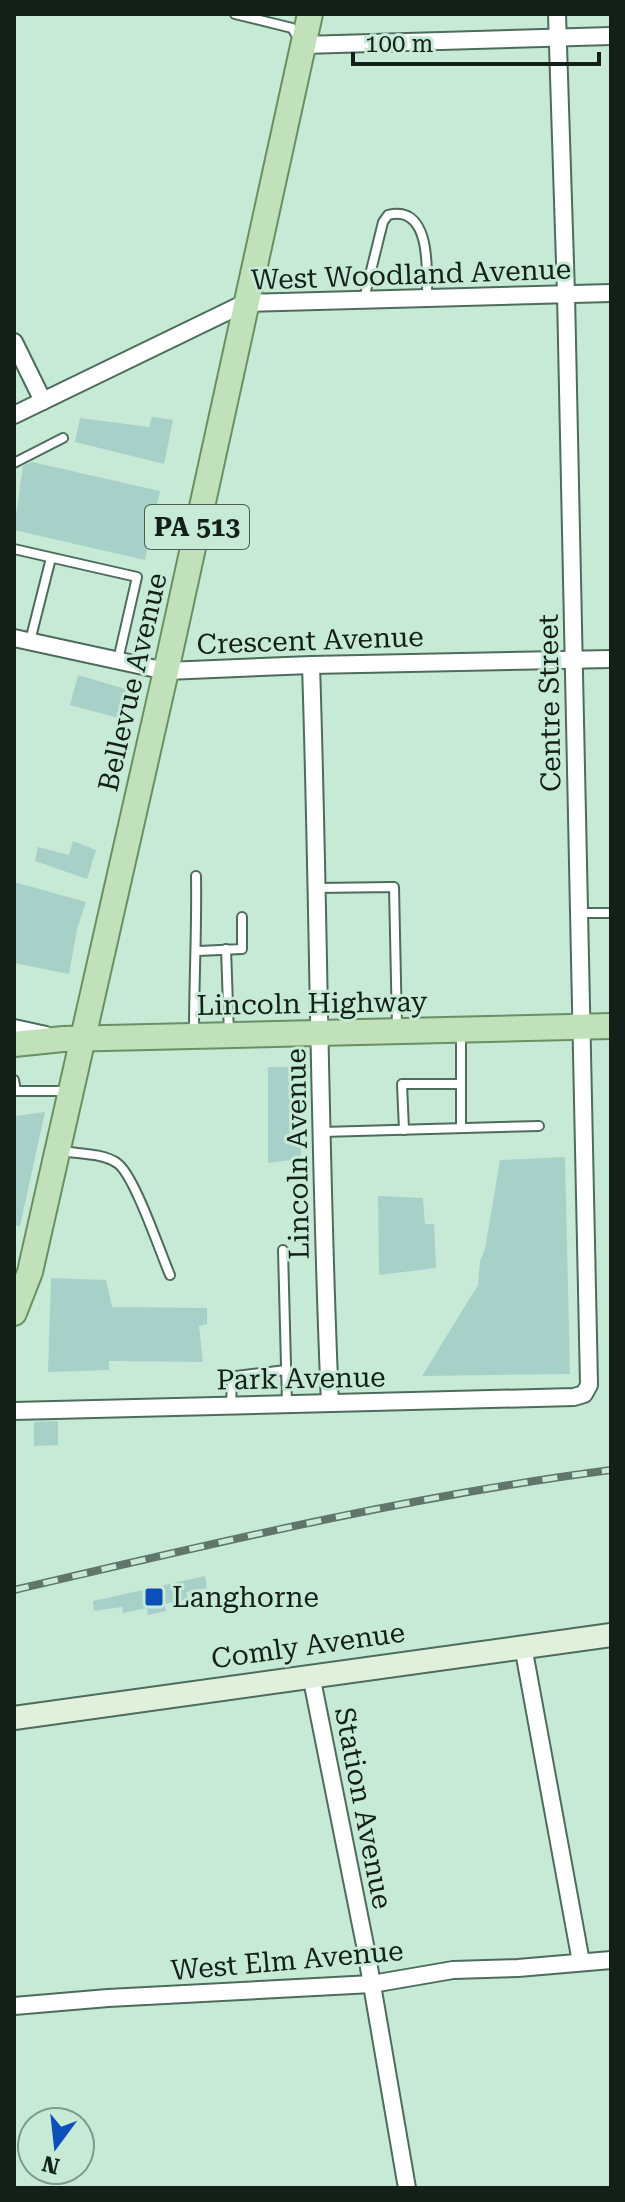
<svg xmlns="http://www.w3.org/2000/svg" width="625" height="2202" viewBox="0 0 625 2202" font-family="'Roboto Serif',serif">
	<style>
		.building { fill: #a7d0c8 }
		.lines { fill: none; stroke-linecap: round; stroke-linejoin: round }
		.lane-casing { stroke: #4d6c5b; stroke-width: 12 }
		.street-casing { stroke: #4d6c5b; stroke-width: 20 }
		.secondary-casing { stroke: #4d6c5b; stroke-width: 26 }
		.primary-casing { stroke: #689063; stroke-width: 28 }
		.lane { stroke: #fff; stroke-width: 8 }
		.street { stroke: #fff; stroke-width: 16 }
		.secondary { stroke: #e0f0dc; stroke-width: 22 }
		.primary { stroke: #c0e1b9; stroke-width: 24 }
		.rail-casing { stroke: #60766a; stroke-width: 8 }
		.rail { stroke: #c7ead6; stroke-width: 5; stroke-dasharray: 15; stroke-linecap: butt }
		.poi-dot { fill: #0d4fba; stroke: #c7ead6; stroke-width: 3 }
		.labels { text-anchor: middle; stroke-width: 6; stroke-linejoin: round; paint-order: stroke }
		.shield { fill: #c7ead6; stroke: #495d52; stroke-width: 2 }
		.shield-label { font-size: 26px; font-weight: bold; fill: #132019 }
		.street-label { font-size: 28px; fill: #132019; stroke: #c7ead6 }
		.poi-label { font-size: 28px; fill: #132019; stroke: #c7ead6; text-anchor: start }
	</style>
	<rect width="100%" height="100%" fill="#c7ead6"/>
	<g class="building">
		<path d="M152 417 173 420 164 464 75 442 80 418 149 427Z"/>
		<path d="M32 462 160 491 145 560 14 530 23 466Z"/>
		<path d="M78 675 132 691 122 719 70 705Z"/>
		<path d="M73 841 96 850 87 879 35 861 38 847 69 855Z"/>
		<path d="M14 882 86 902 77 929 69 974 14 963Z"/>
		<path d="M268 1067H299L301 1159 268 1163Z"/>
		<path d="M45 1112 20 1226 14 1225 15 1116Z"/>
		<path d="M565 1157 570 1374 422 1376 478 1285 480 1261 485 1249 500 1160Z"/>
		<path d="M378 1196 423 1198 425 1224H434L436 1268 379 1275Z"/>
		<path d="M51 1278 106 1280 112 1307 207 1308V1324L199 1326 203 1362 109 1361V1370L48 1372Z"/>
		<path d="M58 1421V1445L34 1446V1422Z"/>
		<path d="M205 1576 207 1588 186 1592 188 1599 164 1604 166 1611 148 1615 147 1608 123 1613 122 1607 94 1611 93 1601Z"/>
	</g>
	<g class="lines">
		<g class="lane-casing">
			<g id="lane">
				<path d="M235 14 292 28 298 38"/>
				<path d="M364 299 383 222 388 215C432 204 427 272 427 298"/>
				<path d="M14 463 63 438"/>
				<path d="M14 549 137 577 118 660"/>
				<path d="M30 641 51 558"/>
				<path d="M318 888 394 887 397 1027"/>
				<path d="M580 913H611"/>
				<path d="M226 949 229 1034"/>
				<path d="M198 951 242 949V917"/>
				<path d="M194 1031C194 979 197 928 196 876"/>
				<path d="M14 1080 16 1091H66"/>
				<path d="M461 1128V1031"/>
				<path d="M404 1130 402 1084H461"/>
				<path d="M322 1132 539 1126"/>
				<path d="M62 1151C79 1154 103 1153 117 1163 134 1174 160 1252 170 1275"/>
				<path d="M283 1250 287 1404"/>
				<path d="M231 1405 232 1381 236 1376 286 1370"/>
			</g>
		</g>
		<g class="street-casing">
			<g id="street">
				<path d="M303 45 611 36"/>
				<path d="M14 342 43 401"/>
				<path d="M14 415 245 303 611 293"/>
				<path d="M14 638 166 671 311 665 611 659"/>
				<path d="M311 665C319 911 319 1157 330 1403"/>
				<path d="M14 1028 46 1035"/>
				<path d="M14 1411 574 1397 584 1394 589 1385 566 294 557 14"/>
				<path d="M523 1646 581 1962"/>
				<path d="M311 1675 366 1950 407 2188"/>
				<path d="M14 2006 108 1998 372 1984 453 1970 518 1968 611 1960"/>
			</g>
		</g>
		<g class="secondary-casing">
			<path id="secondary" d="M14 1718 611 1635"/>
		</g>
		<g class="primary-casing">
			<g id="primary">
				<path d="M14 1044 63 1039 611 1026"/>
				<path d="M14 1313 30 1272 166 671 310 14"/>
			</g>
		</g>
		<use href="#lane" class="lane"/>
		<use href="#street" class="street"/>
		<use href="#secondary" class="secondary"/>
		<use href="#primary" class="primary"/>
		<g class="rail-casing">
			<path id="rail" d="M14 1590C211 1544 410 1496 611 1470"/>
		</g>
		<use href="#rail" class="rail"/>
	</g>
	<rect class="poi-dot" x="144" y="1587" width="20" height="20" rx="4"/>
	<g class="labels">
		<rect class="shield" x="145" y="505" width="104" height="44" rx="6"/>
		<g class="shield-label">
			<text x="197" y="536">PA 513</text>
		</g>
		<g class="street-label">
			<text transform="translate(411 274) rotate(-2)" y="10">West Woodland Avenue</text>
			<text transform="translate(310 640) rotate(-2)" y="10">Crescent Avenue</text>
			<text transform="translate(132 682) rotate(-77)" y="10">Bellevue Avenue</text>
			<text transform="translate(549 703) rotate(-91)" y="10">Centre Street</text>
			<text transform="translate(312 1003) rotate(-1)" y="10">Lincoln Highway</text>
			<text transform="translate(297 1154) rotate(-91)" y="10">Lincoln Avenue</text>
			<text transform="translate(301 1378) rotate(-1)" y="10">Park Avenue</text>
			<text transform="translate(308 1645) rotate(-8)" y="10">Comly Avenue</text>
			<text transform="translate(364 1808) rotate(79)" y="10">Station Avenue</text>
			<text transform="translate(287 1960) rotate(-5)" y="10">West Elm Avenue</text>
		</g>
		<g class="poi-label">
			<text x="172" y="1607">Langhorne</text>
		</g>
	</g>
	<rect width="625" height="2202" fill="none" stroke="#132019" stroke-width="32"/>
	<g transform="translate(56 2146) rotate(195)"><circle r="38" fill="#c7ead6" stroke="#7f998a" stroke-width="2"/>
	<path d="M0-6L14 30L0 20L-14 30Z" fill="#0d4fba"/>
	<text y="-12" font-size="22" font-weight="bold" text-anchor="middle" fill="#132019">N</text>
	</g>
	<path d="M353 52v12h246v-12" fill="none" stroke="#132019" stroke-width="4"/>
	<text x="365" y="52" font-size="24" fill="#132019" stroke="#c7ead6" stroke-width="6" paint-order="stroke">100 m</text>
</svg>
